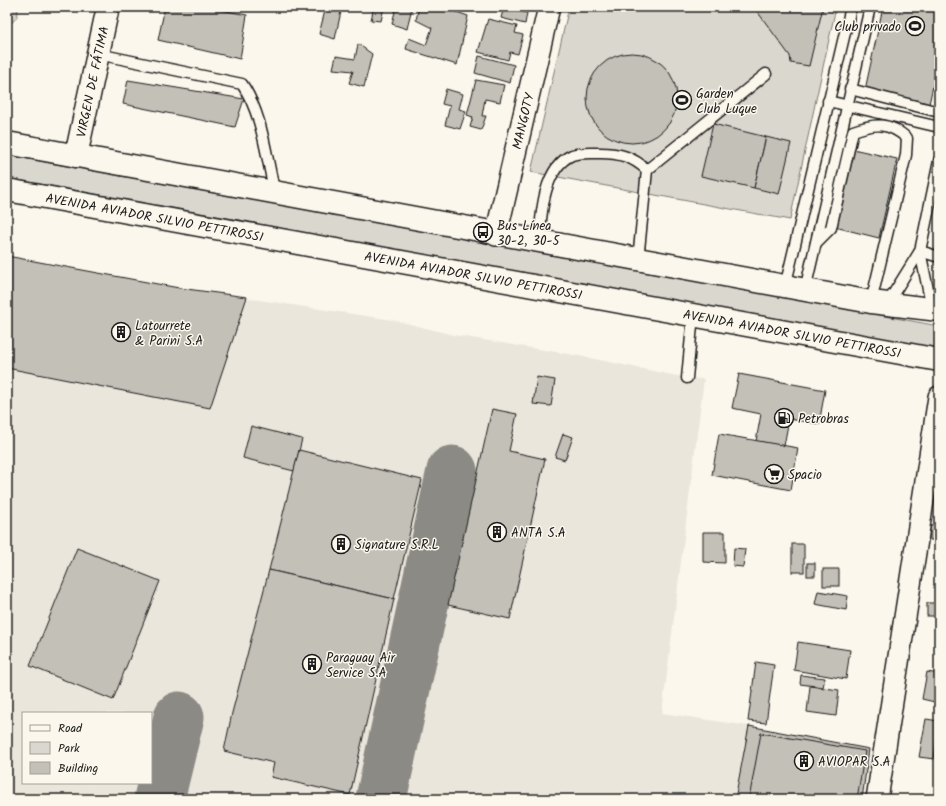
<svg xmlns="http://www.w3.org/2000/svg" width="946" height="806" viewBox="0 0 946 806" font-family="Kalam,sans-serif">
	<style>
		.built { fill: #eae6dc; fill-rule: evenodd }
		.green { fill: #dad7ce; stroke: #7b7a75 }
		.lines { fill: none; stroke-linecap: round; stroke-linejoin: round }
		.taxiway { stroke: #8c8a84; stroke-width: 51 }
		.building { fill: #c3c0b8; stroke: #1c1c1c }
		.lane-casing { stroke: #1c1c1c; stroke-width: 13 }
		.street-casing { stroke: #1c1c1c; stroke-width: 24 }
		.secondary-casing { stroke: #1c1c1c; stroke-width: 25 }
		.highway-casing { stroke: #1c1c1c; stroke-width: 25 }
		.lane { stroke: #fbf7ec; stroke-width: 10 }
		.street { stroke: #fbf7ec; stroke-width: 21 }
		.secondary { stroke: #fbf7ec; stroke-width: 22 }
		.highway { stroke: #fbf7ec; stroke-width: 22 }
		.labels { text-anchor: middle; stroke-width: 3; stroke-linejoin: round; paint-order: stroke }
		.poi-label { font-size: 13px; fill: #1c1c1c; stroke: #fbf7ec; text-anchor: start }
		.street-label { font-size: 13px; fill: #1c1c1c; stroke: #fbf7ec }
	</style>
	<rect width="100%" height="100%" fill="#fbf7ec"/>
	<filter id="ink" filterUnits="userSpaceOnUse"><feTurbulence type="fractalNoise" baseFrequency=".025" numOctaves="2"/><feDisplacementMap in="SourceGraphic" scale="8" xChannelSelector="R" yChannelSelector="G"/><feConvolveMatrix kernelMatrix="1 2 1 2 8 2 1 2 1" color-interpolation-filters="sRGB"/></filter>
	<g filter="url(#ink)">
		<path class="built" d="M7 256 179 288 393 320 454 335 580 356 687 378 704 379 662 713 749 726 862 799H7ZM23 713H151V783H23Z"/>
		<g class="green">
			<path d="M7 7H17C20 17 14 21 7 26Z"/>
			<path d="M569 7H836L790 220 531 172Z"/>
			<path d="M7 155 939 326V349L7 178Z"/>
		</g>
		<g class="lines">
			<g class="taxiway">
				<path d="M159 799 179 717"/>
				<path d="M381 799 452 471"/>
			</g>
		</g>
		<g class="building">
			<path d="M165 7H216V9L247 15 240 59 158 40Z"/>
			<path d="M326 7H342L335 39 319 34Z"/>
			<path d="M362 7H384L381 21 371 20 373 11Z"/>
			<path d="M396 7H412L407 29 392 24Z"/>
			<path d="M419 7H449L448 9 468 16 457 65 406 49 409 38 426 45 432 28 416 20Z"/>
			<path d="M504 7 527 13 525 24 501 18Z"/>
			<path d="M754 7H823L809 66 791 63 790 56Z"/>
			<path d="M883 7H939V59L929 104 865 90Z"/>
			<path d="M488 19 517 26 515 33 523 35 518 54 510 52 508 60 478 52Z"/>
			<path d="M358 44 372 54 364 87 349 83 353 71 333 69 336 56 355 59Z"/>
			<circle cx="632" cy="98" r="45"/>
			<path d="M479 56 514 65 510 83 475 73Z"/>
			<path d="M128 80 244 99 235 127 123 104Z"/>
			<path d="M476 80 504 85 500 102 485 99 482 116H486L481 130 470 127 473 117 467 115Z"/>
			<path d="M446 89 463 94 459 109 466 111 460 129 445 125 450 106 442 104Z"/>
			<path d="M713 124 766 137 754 188 701 176Z"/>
			<path d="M766 137 791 143 779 194 754 188Z"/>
			<path d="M853 149 897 159 879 238 835 227Z"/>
			<path d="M7 256 179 288 247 297 210 408 7 368Z"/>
			<path d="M739 374 825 390 819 424 789 419 784 446 756 441 761 414 732 408Z"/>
			<path d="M537 377 555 380 551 406 533 404Z"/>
			<path d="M492 409 517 414 509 451 545 459 510 619 448 605Z"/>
			<path d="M251 426 302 439 294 471 243 458Z"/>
			<path d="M563 434 573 437 565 460 555 457Z"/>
			<path d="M719 434 798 448 791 490 712 475Z"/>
			<path d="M299 450 422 480 394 599 269 570Z"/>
			<path d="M939 525V540H930V526Z"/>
			<path d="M703 532H725V563L703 562Z"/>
			<rect x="792" y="544" width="12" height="28"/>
			<path d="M77 548 160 581 113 700 30 666Z"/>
			<path d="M734 548 745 549 743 567 733 566Z"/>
			<rect x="807" y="563" width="8" height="13"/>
			<rect x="823" y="569" width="16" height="17"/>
			<path d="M269 570 394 599 350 795 271 777 274 763 224 751 232 713Z"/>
			<path d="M818 591 848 596 846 610 815 604Z"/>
			<rect x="927" y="603" width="12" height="13"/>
			<path d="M798 642 850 650 846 679 794 670Z"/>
			<path d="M756 662 774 665 766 723 748 721Z"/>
			<path d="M927 672 939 674V703L922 699Z"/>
			<path d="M801 675 825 678 823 687 800 684Z"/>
			<path d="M810 686 839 690 836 716 807 712Z"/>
			<path d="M926 719 939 721 934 759 919 757Z"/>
			<path d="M749 726 869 749 862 799H735Z"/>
			<path d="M761 733 865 751 857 799H749Z"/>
		</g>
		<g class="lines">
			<g class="lane-casing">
				<g id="lane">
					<path d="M98 54 242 84C263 115 266 157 275 193"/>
					<path d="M850 89 939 112"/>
					<path d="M828 101 939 127"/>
					<path d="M647 170 766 74"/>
					<path d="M539 243C541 215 543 168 572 155 580 152 592 153 600 153 620 153 633 157 647 170L638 260"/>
					<path d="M816 243 831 228 853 131C875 123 889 122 907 138L906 155 871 302"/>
					<path d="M920 251 932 309"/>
					<path d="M920 251 939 257"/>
					<path d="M785 287 851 7"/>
					<path d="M805 290 870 7"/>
					<path d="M887 304 920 251 939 161"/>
					<path d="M687 378 693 315"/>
				</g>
			</g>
			<g class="street-casing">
				<g id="street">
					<path id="s1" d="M496 235 549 7"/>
					<path d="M877 799 939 397"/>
				</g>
			</g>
			<g class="secondary-casing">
				<g id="secondary">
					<path id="s2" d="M76 156 108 7"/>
				</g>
			</g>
			<g class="highway-casing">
				<g id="highway">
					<path d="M7 143 871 302 939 310"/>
					<path id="s3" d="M7 190 939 360"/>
				</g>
			</g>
			<use href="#lane" class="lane"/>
			<use href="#street" class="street"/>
			<use href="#secondary" class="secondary"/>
			<use href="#highway" class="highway"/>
		</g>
	</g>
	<defs>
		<g id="stadium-ring" transform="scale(1)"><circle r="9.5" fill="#fbf7ec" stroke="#1c1c1c" stroke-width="1.5"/><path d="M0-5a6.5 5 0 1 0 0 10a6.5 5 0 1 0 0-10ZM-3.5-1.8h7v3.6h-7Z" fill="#1c1c1c"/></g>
		<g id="bus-ring" transform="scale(1)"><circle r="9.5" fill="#fbf7ec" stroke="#1c1c1c" stroke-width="1.5"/><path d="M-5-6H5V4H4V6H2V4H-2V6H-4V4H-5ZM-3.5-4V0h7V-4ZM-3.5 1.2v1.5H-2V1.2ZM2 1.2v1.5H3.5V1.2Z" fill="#1c1c1c"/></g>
		<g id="building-ring" transform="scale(1)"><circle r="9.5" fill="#fbf7ec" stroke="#1c1c1c" stroke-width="1.5"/><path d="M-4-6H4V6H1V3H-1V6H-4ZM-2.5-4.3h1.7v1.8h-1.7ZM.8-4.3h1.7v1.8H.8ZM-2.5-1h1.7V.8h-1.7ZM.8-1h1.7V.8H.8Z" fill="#1c1c1c"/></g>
		<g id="fuel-ring" transform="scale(1)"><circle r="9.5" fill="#fbf7ec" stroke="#1c1c1c" stroke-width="1.5"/><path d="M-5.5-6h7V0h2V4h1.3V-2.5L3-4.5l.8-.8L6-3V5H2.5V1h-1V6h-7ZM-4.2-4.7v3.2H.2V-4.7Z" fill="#1c1c1c"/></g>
		<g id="supermarket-ring" transform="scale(1)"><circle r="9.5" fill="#fbf7ec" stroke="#1c1c1c" stroke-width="1.5"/><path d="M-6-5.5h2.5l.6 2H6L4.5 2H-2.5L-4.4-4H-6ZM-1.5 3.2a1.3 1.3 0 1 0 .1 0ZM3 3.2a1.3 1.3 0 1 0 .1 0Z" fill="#1c1c1c"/></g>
	</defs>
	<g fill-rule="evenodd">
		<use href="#stadium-ring" x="915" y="26"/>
		<use href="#stadium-ring" x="682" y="100"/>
		<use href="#bus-ring" x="483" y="232"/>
		<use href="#building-ring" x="121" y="332"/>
		<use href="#fuel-ring" x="784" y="418"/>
		<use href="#supermarket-ring" x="774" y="474"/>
		<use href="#building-ring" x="497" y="532"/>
		<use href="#building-ring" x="341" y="544"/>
		<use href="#building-ring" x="312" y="664"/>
		<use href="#building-ring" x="804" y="761"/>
	</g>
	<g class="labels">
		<g class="poi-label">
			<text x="901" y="31" text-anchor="end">Club privado</text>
			<text x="696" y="98">Garden<tspan x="696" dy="15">Club Luque</tspan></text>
			<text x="497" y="230">Bus Línea<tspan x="497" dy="15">30-2, 30-5</tspan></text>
			<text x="135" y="330">Latourrete<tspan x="135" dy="15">&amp; Parini S.A</tspan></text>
			<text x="798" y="423">Petrobras</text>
			<text x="788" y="479">Spacio</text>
			<text x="511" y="537">ANTA S.A</text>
			<text x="355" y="549">Signature S.R.L</text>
			<text x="326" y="662">Paraguay Air<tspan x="326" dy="15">Service S.A</tspan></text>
			<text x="818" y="766">AVIOPAR S.A</text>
		</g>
		<g class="street-label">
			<text dy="5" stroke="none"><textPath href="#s2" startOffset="76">VIRGEN DE FÁTIMA</textPath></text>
			<text dy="5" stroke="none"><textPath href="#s1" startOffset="117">MANGOTY</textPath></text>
			<text dy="5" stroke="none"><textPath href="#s3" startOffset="150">AVENIDA AVIADOR SILVIO PETTIROSSI</textPath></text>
			<text dy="5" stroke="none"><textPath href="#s3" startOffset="474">AVENIDA AVIADOR SILVIO PETTIROSSI</textPath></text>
			<text dy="5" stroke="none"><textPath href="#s3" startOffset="798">AVENIDA AVIADOR SILVIO PETTIROSSI</textPath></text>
		</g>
	</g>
	<rect width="946" height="806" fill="none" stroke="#fbf7ec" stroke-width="24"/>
	<rect x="12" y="12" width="922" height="782" fill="none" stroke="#1c1c1c" stroke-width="1.5" filter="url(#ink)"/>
	<rect x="22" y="712" width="130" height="72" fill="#fbf7ec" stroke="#a29f99"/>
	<rect x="30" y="725" width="20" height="6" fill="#fbf7ec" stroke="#a29f99"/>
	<text x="58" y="732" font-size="12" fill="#1c1c1c">Road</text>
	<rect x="30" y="742" width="20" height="12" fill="#dad7ce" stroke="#a29f99"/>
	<text x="58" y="752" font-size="12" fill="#1c1c1c">Park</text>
	<rect x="30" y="762" width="20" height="12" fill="#c3c0b8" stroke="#a29f99"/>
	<text x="58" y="772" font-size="12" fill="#1c1c1c">Building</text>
</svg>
